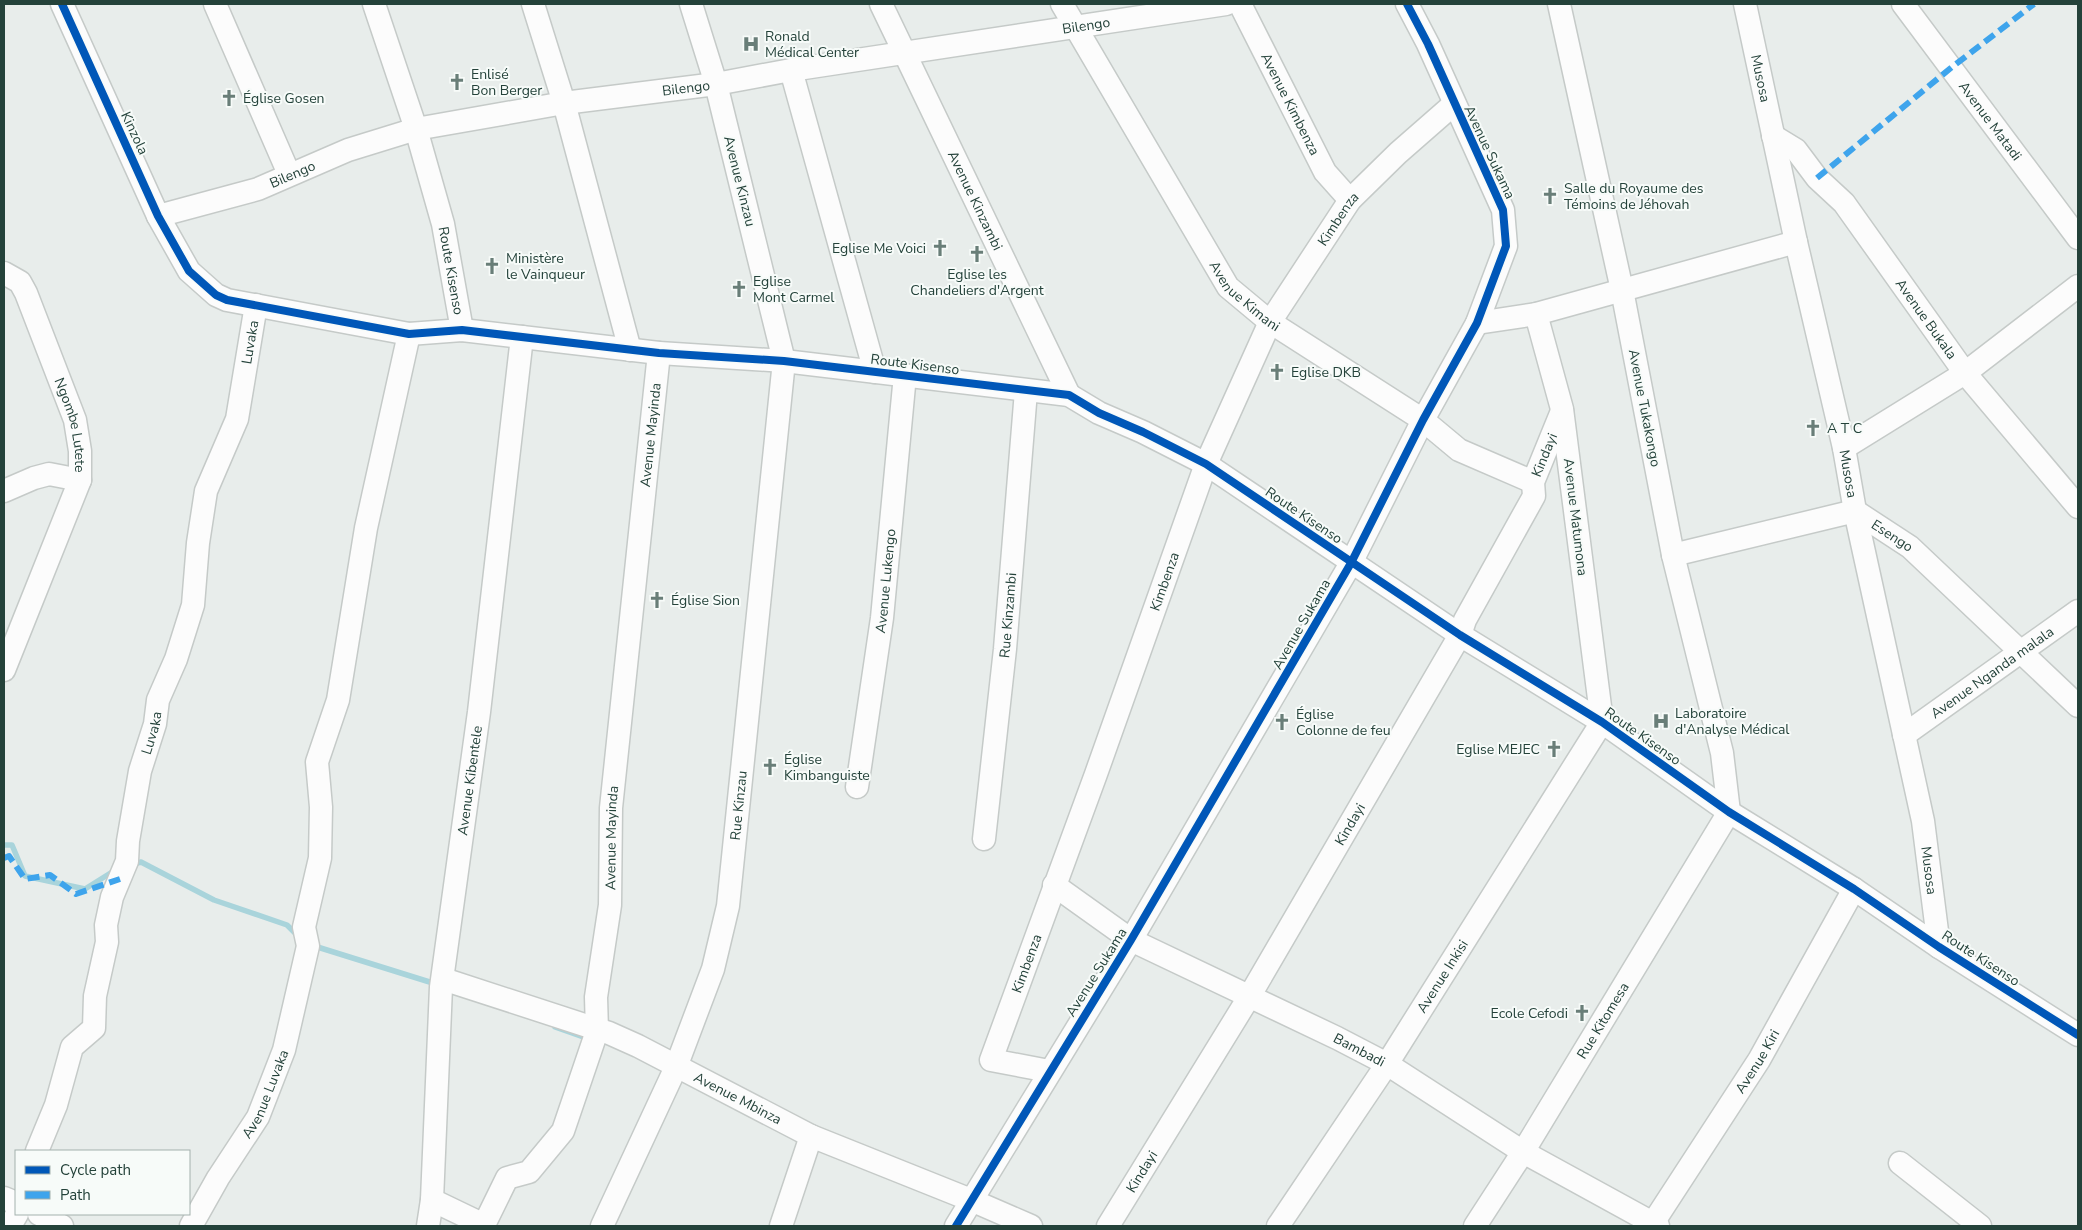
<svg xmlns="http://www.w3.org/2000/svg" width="2082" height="1230" viewBox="0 0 2082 1230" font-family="'Nunito Sans',sans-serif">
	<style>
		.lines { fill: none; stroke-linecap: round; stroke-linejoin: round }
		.stream { stroke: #a9d4db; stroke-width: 5.5 }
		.minor-casing { stroke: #c5cac8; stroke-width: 25 }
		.minor { stroke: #fcfcfc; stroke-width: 22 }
		.quiet { stroke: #3ea4ec; stroke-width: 6; stroke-dasharray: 12 6; stroke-linecap: butt }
		.cycleway-casing { stroke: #f7fbf9; stroke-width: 11 }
		.cycleway { stroke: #0057b8; stroke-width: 8 }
		.labels { text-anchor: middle; stroke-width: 4; stroke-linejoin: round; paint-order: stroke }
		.street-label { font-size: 14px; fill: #24423a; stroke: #f7fbf9 }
		.poi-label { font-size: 14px; fill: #24423a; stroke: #f7fbf9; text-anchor: start }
	</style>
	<rect width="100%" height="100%" fill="#e8edeb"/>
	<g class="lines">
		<g class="stream">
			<path d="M4 845H12L25 876 85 889 117 869"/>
			<path d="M130 865 141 862 214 900 287 925 298 936"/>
			<path d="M311 945 436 984"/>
			<path d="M555 1027 589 1039"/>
		</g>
		<g class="minor-casing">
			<g id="minor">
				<path d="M62 4 158 216 189 271 216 295 227 300 409 334 462 330 659 353 784 361 1069 395 1099 413 1143 432 1206 464 1460 635 1602 722 1729 812 1854 889 1939 947 2078 1035"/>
				<path d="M215 4 289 174"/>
				<path id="s1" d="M374 4 416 129 443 224 462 330"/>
				<path d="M533 4 564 103 630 350"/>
				<path id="s2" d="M881 4 1069 395"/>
				<path id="s3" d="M1062 4 1228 287 1270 322 1423 420 1459 450 1533 482"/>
				<path id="s4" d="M1240 4 1325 172 1350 200"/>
				<path id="s5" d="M1745 4 1796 242 1844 448 1855 511 1923 821 1939 947"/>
				<path id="s6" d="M1903 4 2078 238"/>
				<path d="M791 70 875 372"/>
				<path id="s7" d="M1773 136 1796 150 1817 178 1844 203 1965 373 2078 507"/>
				<path id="s8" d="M158 216 258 189 348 150 416 129 564 103 716 84 791 70 1226 4"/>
				<path id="s9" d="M4 273 20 282 26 293 75 420 80 451V480L4 670"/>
				<path d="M1477 323 1536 314 1796 242"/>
				<path d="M1844 448 1965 373 2078 286"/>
				<path d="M4 491 34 478 49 474 80 480"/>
				<path id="s10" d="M1673 555 1855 511 1910 547 2078 706"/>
				<path id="s11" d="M1904 735 2078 611"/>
				<path id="s12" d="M857 787 882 618 905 375"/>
				<path id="s13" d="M984 839 1005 649 1026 391"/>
				<path id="s14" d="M1054 885 1131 940 1337 1038 1387 1064 1523 1152 1658 1226"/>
				<path id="s15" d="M443 979 609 1033 638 1046 811 1136 971 1200 1031 1226"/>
				<path id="s16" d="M1049 1071 991 1060 1096 774 1206 464 1270 322 1350 200 1398 153 1454 104"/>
				<path id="s17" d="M37 1151 56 1105 72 1047 94 1028 95 996 107 942 106 925 112 897 127 861 128 841 140 771 155 724 158 700 176 659 193 605 198 543 206 491 237 419 256 305"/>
				<path d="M1900 1163 1980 1226"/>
				<path d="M4 1198 16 1203"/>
				<path id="s18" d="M432 1200 484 1225 507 1178 529 1172 563 1131 597 1031 596 997 610 905 611 808 659 353"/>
				<path d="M39 1214 62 1226"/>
				<path d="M10 1226 17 1214"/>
				<path id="s19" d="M191 1226 218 1178 258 1117 284 1050 308 946 304 927 320 858 321 807 317 762 338 700 366 528 409 334"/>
				<path id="s20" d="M428 1226 432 1200 441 987 479 712 522 337"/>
				<path id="s21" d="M602 1226 676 1067 713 969 728 906 784 361 716 84 691 4"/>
				<path d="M781 1226 811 1136"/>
				<path d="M956 1226 1131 940 1351 563 1423 420 1477 323 1506 246 1503 210 1428 44 1407 4"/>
				<path id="s22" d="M1108 1226 1249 997 1460 635 1465 620 1534 496 1533 482 1562 411"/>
				<path id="s23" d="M1278 1226 1387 1064 1602 722 1562 409 1536 314"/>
				<path id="s24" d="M1475 1226 1523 1152 1729 812 1722 753 1673 555 1622 290 1559 4"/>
				<path id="s25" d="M1651 1226 1759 1060 1854 889"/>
			</g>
		</g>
		<use href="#minor" class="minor"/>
		<g class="quiet">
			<path d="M1817 178 1952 67 2034 4"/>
			<path d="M4 858 9 856 25 879 50 875 76 894 120 879"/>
		</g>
		<g class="cycleway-casing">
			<g id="cycleway">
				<path d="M62 4 158 216 189 271 216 295 227 300 409 334 462 330 659 353 784 361 1069 395 1099 413 1143 432 1206 464 1460 635 1602 722 1729 812 1854 889 1939 947 2078 1035"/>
				<path d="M956 1226 1131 940 1351 563 1423 420 1477 323 1506 246 1503 210 1428 44 1407 4"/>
			</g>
		</g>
		<use href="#cycleway" class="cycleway"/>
	</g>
	<defs>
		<g id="hospital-bare" transform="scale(1.35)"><path d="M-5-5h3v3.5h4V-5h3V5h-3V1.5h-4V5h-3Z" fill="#697e78" stroke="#f7fbf9" stroke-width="2.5" paint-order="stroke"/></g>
		<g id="church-bare" transform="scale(1.35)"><path d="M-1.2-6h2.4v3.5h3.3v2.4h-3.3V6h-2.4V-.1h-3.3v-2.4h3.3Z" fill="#697e78" stroke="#f7fbf9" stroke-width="2.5" paint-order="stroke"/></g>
	</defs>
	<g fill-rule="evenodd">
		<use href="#hospital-bare" x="751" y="44"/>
		<use href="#church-bare" x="457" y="82"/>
		<use href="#church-bare" x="229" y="98"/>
		<use href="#church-bare" x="1550" y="196"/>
		<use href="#church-bare" x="940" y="248"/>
		<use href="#church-bare" x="977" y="254"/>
		<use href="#church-bare" x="492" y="266"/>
		<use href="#church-bare" x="739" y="289"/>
		<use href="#church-bare" x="1277" y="372"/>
		<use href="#church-bare" x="1813" y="428"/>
		<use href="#church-bare" x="657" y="600"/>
		<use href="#hospital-bare" x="1661" y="721"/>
		<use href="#church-bare" x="1282" y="722"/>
		<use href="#church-bare" x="1554" y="749"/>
		<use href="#church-bare" x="770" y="767"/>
		<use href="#church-bare" x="1582" y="1013"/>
	</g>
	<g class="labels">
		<g class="street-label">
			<text dy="5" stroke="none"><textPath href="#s8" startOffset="951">Bilengo</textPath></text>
			<text dy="5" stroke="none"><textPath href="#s5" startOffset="76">Musosa</textPath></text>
			<text dy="5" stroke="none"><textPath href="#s8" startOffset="546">Bilengo</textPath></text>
			<text dy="5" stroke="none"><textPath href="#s4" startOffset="112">Avenue Kimbenza</textPath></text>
			<text dy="5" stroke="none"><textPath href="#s6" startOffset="146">Avenue Matadi</textPath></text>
			<text transform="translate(135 133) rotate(65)" y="5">Kinzola</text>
			<text transform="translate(1490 152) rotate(65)" y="5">Avenue Sukama</text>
			<text dy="5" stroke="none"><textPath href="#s8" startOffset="141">Bilengo</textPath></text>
			<text transform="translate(740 181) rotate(76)" y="5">Avenue Kinzau</text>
			<text dy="5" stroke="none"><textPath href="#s2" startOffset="218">Avenue Kinzambi</textPath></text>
			<text dy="5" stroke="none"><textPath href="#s16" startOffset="972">Kimbenza</textPath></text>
			<text dy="5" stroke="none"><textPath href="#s1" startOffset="278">Route Kisenso</textPath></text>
			<text dy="5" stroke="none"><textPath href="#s3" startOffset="346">Avenue Kimani</textPath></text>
			<text dy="5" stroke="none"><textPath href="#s7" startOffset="241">Avenue Bukala</textPath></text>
			<text dy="5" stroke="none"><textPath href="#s17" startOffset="848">Luvaka</textPath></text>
			<text transform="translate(915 364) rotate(7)" y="5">Route Kisenso</text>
			<text transform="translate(1645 408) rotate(79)" y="5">Avenue Tukakongo</text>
			<text dy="5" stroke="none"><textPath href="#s9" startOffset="171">Ngombe Lutete</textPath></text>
			<text dy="5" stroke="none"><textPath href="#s18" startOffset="891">Avenue Mayinda</textPath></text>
			<text dy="5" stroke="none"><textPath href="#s22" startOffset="889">Kindayi</textPath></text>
			<text dy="5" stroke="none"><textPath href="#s5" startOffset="481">Musosa</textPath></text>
			<text transform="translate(1304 515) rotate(34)" y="5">Route Kisenso</text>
			<text transform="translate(1576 517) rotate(83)" y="5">Avenue Matumona</text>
			<text dy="5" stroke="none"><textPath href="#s10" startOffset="232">Esengo</textPath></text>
			<text dy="5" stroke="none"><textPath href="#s12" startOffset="208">Avenue Lukengo</textPath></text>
			<text dy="5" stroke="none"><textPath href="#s16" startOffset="568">Kimbenza</textPath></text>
			<text dy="5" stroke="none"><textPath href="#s13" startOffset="225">Rue Kinzambi</textPath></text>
			<text transform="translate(1301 624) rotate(-60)" y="5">Avenue Sukama</text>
			<text dy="5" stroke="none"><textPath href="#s11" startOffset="108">Avenue Nganda malala</textPath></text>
			<text dy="5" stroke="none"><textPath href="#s17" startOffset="442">Luvaka</textPath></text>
			<text transform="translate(1643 736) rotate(35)" y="5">Route Kisenso</text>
			<text dy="5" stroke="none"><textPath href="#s20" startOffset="448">Avenue Kibentele</textPath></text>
			<text dy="5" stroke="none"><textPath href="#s21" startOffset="446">Rue Kinzau</textPath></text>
			<text dy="5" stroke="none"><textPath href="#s22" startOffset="469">Kindayi</textPath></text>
			<text dy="5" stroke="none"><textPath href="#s18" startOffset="486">Avenue Mayinda</textPath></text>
			<text dy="5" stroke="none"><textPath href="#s5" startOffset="886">Musosa</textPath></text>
			<text transform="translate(1981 958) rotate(33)" y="5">Route Kisenso</text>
			<text dy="5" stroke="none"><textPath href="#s16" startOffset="162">Kimbenza</textPath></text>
			<text transform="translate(1096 972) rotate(-58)" y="5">Avenue Sukama</text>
			<text dy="5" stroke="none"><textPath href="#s23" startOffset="299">Avenue Inkisi</textPath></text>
			<text dy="5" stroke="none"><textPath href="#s24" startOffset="242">Rue Kitomesa</textPath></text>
			<text dy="5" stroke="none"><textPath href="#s14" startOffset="348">Bambadi</textPath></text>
			<text dy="5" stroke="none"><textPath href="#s25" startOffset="196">Avenue Kiri</textPath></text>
			<text dy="5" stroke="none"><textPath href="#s19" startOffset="152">Avenue Luvaka</textPath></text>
			<text dy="5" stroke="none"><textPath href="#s15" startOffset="319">Avenue Mbinza</textPath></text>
			<text dy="5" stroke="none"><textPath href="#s22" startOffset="64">Kindayi</textPath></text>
		</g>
		<g class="poi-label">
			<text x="765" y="41">Ronald<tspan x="765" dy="16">Médical Center</tspan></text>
			<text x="471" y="79">Enlisé<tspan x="471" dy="16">Bon Berger</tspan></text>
			<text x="243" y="103">Église Gosen</text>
			<text x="1564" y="193">Salle du Royaume des<tspan x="1564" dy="16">Témoins de Jéhovah</tspan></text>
			<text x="926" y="253" text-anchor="end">Eglise Me Voici</text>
			<text x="506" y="263">Ministère<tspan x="506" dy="16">le Vainqueur</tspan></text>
			<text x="977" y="279" text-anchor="middle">Eglise les<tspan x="977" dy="16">Chandeliers d'Argent</tspan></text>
			<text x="753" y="286">Eglise<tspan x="753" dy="16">Mont Carmel</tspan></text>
			<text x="1291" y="377">Eglise DKB</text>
			<text x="1827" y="433">A T C</text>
			<text x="671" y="605">Église Sion</text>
			<text x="1675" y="718">Laboratoire<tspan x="1675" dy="16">d'Analyse Médical</tspan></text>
			<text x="1296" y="719">Église<tspan x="1296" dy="16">Colonne de feu</tspan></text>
			<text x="1540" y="754" text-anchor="end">Eglise MEJEC</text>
			<text x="784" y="764">Église<tspan x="784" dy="16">Kimbanguiste</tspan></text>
			<text x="1568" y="1018" text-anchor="end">Ecole Cefodi</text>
		</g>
	</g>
	<rect width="2082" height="1230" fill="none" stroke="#24423a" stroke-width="10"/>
	<rect x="15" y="1150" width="175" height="65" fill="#f7fbf9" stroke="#a3b1ad"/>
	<rect x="25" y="1166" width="25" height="8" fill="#0057b8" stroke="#a3b1ad"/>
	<text x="60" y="1175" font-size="15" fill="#24423a">Cycle path</text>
	<rect x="25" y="1191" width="25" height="8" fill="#3ea4ec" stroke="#a3b1ad"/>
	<text x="60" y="1200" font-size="15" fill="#24423a">Path</text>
</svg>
